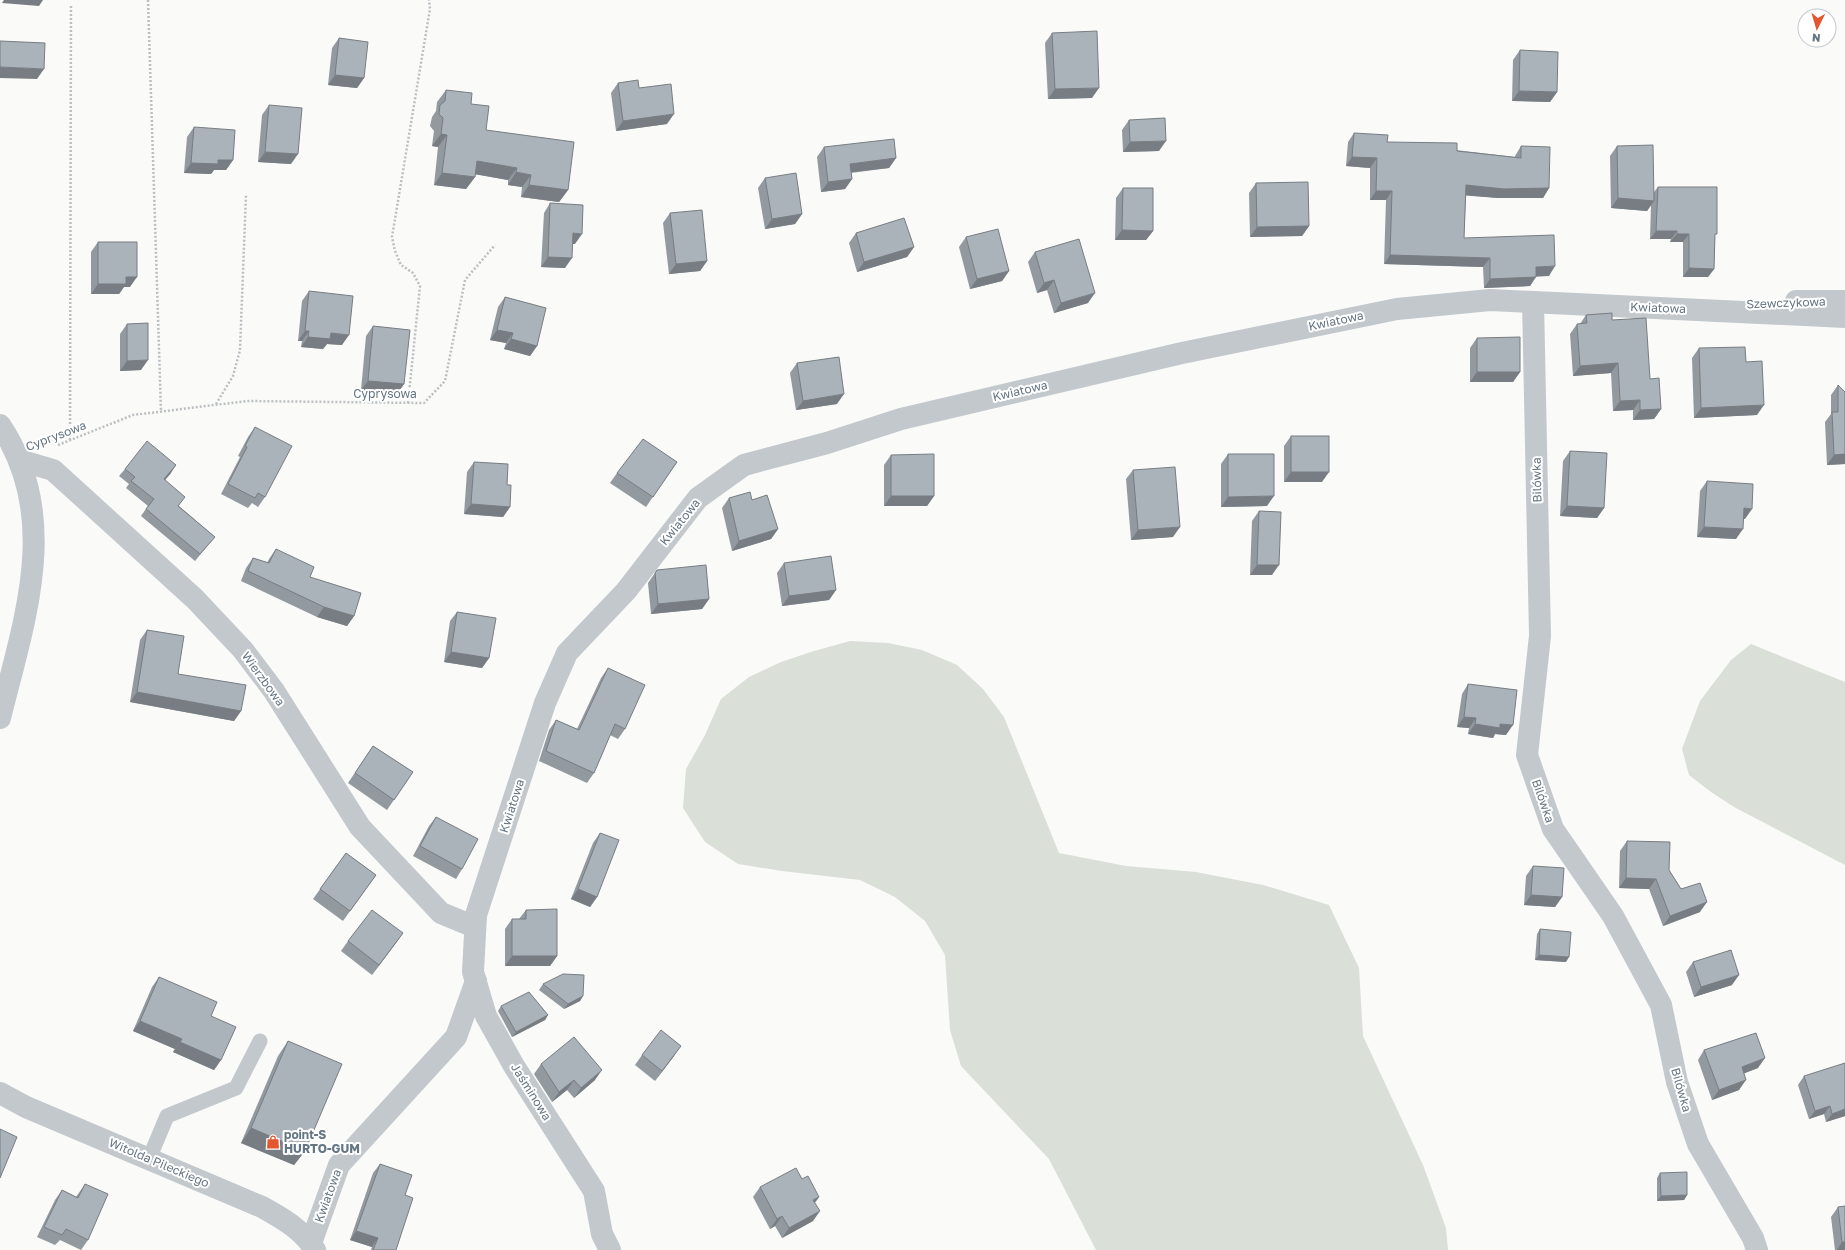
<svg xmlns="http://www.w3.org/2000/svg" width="1845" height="1250" viewBox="0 0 1845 1250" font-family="'Golos Text',sans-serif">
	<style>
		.green { fill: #dadfd7 }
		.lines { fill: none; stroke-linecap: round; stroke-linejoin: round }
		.path { stroke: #bbbfc2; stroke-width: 2.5; stroke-dasharray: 2 2; stroke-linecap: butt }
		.service { stroke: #c3c8cc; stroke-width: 15 }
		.minor { stroke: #c3c8cc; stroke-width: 22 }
		.tertiary { stroke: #c3c8cc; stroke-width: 22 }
		.wall { fill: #929a9f }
		.shaded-wall { fill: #777d82 }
		.building { fill: #aab3b9; stroke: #777d82 }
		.labels { text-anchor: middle; stroke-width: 4; stroke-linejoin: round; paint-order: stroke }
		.street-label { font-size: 12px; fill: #657683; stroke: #fff }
		.poi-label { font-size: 12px; font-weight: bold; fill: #657683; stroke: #fff; text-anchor: start }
	</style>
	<rect width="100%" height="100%" fill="#fafaf8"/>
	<g class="green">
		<path d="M850 641 888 643 922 650 957 665 983 689 1004 717 1059 853 1126 866 1196 872 1263 885 1329 905 1359 968 1363 1036 1423 1165 1446 1228 1448 1250H1096L1049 1159 961 1066 950 1030 945 955 925 921 895 897 860 880 782 871 738 864 705 842 683 808 686 769 705 735 721 699 749 677 781 662 814 651Z"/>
		<path d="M1751 644 1845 682V865L1734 807 1711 792 1689 775 1682 749 1700 701 1731 660Z"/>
	</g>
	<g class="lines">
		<g class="path">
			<path d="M148 0 161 412"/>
			<path d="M408 403 420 286 413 273 401 265 395 251 392 237 430 9 429 0"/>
			<path d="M216 404 233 376 240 350 246 195"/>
			<path d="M70 440 71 5"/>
			<path d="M58 445 133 415 247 401 424 403 445 381 465 280 495 245"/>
		</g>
		<path class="service" d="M149 1159 167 1116 236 1088 260 1041"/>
		<g class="minor">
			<path d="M1796 301H1845"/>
			<path d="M1533 302 1540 636 1527 755 1553 829 1613 916 1661 1005 1677 1082 1698 1144 1753 1238 1757 1250"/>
			<path d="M19 460 53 470 195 599 243 650 274 691 360 827 441 913 475 927"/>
			<path d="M311 1243 339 1165 456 1037 476 981"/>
			<path d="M610 1250 602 1234 594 1191 514 1066 486 1016 473 972 476 915 545 703 567 653 626 591 698 498 744 465 827 443 901 419 1182 353 1397 309 1490 300 1845 317"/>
		</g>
		<g class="tertiary">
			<path d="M0 425C62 517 24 621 0 718"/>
			<path d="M0 1093 26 1107 262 1207C282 1218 303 1230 315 1250"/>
		</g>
	</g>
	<g class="wall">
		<path d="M1052 33 1092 98 1048 99 1045 43Z"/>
		<path d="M339 38 364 78 357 88 328 85 332 48Z"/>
		<path d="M1520 50 1557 92 1550 102 1512 101 1513 60Z"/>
		<path d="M618 83 639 88 667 124 616 131 611 93Z"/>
		<path d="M446 90 471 104 486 130 568 190 559 202 521 197 522 187 508 185V180L475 174V177L466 189 434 185 438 147 432 146 434 131 430 126 432 117 436 111 437 102Z"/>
		<path d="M269 105 291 164 258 162 262 115Z"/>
		<path d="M1129 120 1159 151 1123 152 1122 130Z"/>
		<path d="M194 127 233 160 226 170H214L211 174 184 173 187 137Z"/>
		<path d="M1354 133 1387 142 1515 157V156L1521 146 1549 188 1543 198H1498L1466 195 1464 238 1549 276H1536L1530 286 1484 288 1483 267 1384 264 1386 200H1370V168L1346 166 1348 142Z"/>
		<path d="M1617 146 1654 192 1658 187 1715 237 1714 269 1708 277H1683V242H1670L1671 239H1650L1651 205 1647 211 1611 208 1610 156Z"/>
		<path d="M824 147 896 158 889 168 851 173 852 179 845 189 821 192 817 157Z"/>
		<path d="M765 178 802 214 795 224 765 229 758 188Z"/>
		<path d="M1256 183 1309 226 1302 236 1250 237 1249 193Z"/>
		<path d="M1123 188 1153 231 1146 240H1115L1116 198Z"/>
		<path d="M550 203 575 244H572L565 268 541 267 544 213Z"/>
		<path d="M670 213 707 261 700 271 669 274 663 223Z"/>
		<path d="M856 233 914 247 907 257 857 272 849 243Z"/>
		<path d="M966 237 1009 271 1002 281 970 289 959 247Z"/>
		<path d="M98 242 130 287H124L119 294H91V252Z"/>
		<path d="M1035 252 1088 303 1054 313 1047 290 1037 293 1028 262Z"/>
		<path d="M309 291 342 345 327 344 323 349 301 347 302 341H298L302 301Z"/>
		<path d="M505 297 537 346 530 356 504 349 506 343 490 340 498 307Z"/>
		<path d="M1586 315 1612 320 1650 379 1661 409 1654 419 1633 420V410L1613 411 1611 373 1573 376 1570 334 1577 324H1580Z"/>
		<path d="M127 324 141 370 120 371V334Z"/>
		<path d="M373 326 404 384 397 394 361 390 366 336Z"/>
		<path d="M1477 338 1520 372 1513 382H1470V348Z"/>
		<path d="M1699 348 1746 362 1757 415 1694 418 1692 358Z"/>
		<path d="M797 363 837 404 796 410 790 373Z"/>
		<path d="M1838 385 1845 464 1827 465 1825 422 1831 414V395Z"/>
		<path d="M255 427 265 497 258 507 252 503 248 508 221 494 240 457 238 456 248 437Z"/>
		<path d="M1291 436 1322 482H1284V446Z"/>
		<path d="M1570 451 1604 508 1597 518 1560 516 1563 461Z"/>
		<path d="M1228 454 1267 506 1221 507V464Z"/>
		<path d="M891 455 934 496 927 506H884V465Z"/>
		<path d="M474 462 507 485 510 507 503 517 464 514 467 472Z"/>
		<path d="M677 462 646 507 610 483 617 473Z"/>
		<path d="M125 469 171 473 165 480 179 506 215 537 209 544 195 561 141 516 148 506 126 488 129 484 119 476Z"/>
		<path d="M1133 470 1173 537 1131 540 1126 479Z"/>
		<path d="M1707 481 1745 519H1743L1736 539 1697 537 1700 491Z"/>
		<path d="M729 498 752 500 778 529 771 539 732 551 722 508Z"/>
		<path d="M1259 511 1272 575H1250L1252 521Z"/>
		<path d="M276 549 310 577 354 616 347 626 317 617 241 581 246 568 253 558 267 563 269 559Z"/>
		<path d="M784 563 836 590 829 600 782 606 777 573Z"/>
		<path d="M657 570 709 599 702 609 651 614 648 583Z"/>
		<path d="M457 612 489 658 482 668 444 662 450 621Z"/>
		<path d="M147 630 178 674 241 711 234 721 130 702 140 640Z"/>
		<path d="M608 668 625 729 618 739 610 735 594 773 587 783 539 761 549 730 556 720 577 729 601 678Z"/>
		<path d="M1468 684 1506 735 1495 734 1493 738 1468 734 1469 728 1457 727 1462 694Z"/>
		<path d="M373 746 413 772 387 810 348 783Z"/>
		<path d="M436 817 462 869 456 879 413 856 429 826Z"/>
		<path d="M600 833 597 897 590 907 571 899 593 843Z"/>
		<path d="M1627 841 1669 870 1681 889 1700 912 1663 926 1649 889 1619 888 1620 851Z"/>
		<path d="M346 853 376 875 343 921 313 899Z"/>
		<path d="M1533 866 1562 897 1555 907 1524 905 1526 876Z"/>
		<path d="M526 910 557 956 550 966H505V929L512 919H519Z"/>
		<path d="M1540 929 1566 962 1535 960 1537 934Z"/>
		<path d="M403 933 372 975 341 951 348 941Z"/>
		<path d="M1693 962 1732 985 1694 997 1686 972Z"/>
		<path d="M159 977 211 1016 221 1060 214 1070 173 1052 175 1049 133 1031 152 987Z"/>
		<path d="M543 984 583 996 580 1001 564 1009 539 990Z"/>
		<path d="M501 1006 548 1015 545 1020 512 1037 498 1011Z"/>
		<path d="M288 1041 305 1151 294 1165 241 1143 278 1056Z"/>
		<path d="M1704 1050 1758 1068 1744 1073 1739 1090 1712 1100 1698 1060Z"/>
		<path d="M642 1055 674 1056 655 1081 635 1065Z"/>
		<path d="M541 1064 595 1080 574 1098 567 1090 552 1102 534 1074Z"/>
		<path d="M1804 1076 1845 1116 1826 1122 1824 1114 1809 1119 1798 1085Z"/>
		<path d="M380 1164 405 1195 396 1250H371L372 1247 350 1240 373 1173Z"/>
		<path d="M1660 1173 1687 1195 1684 1200 1657 1201V1178Z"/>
		<path d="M802 1179 819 1197 815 1202 813 1221 782 1238 775 1226 770 1229 753 1197 760 1187Z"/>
		<path d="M85 1184 88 1240 81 1250 60 1240 55 1245 37 1237 55 1200 62 1190 76 1197Z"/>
		<path d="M1838 1207 1845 1250H1835L1831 1217Z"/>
	</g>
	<g class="shaded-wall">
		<path d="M4 0H43L39 6 2 3Z"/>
		<path d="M0 67 44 69 37 79 0 78Z"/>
		<path d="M335 75 364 78 357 88 328 85Z"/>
		<path d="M1099 88 1092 98 1048 99 1055 89Z"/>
		<path d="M1519 91 1557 92 1550 102 1512 101Z"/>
		<path d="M674 114 667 124 616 131 623 121Z"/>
		<path d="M441 134 447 135 438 147 432 146Z"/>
		<path d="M1166 141 1159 151 1123 152 1130 142Z"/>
		<path d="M265 152 298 154 291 164 258 162Z"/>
		<path d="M1352 157 1377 158 1370 168 1346 166Z"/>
		<path d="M896 158 889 168 843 173 850 164Z"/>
		<path d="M218 160H233L226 170H214L211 174 184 173 191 163Z"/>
		<path d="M477 161 517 168 508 180 468 173Z"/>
		<path d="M516 172 531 175 522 187 508 185Z"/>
		<path d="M442 173 475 177 466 189 434 185Z"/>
		<path d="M852 179 845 189 821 192 828 182Z"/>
		<path d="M529 185 568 190 559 202 521 197Z"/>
		<path d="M1466 185 1549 188 1543 198H1498L1459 195Z"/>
		<path d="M1376 191H1392L1386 200H1370Z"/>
		<path d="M1618 198 1654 201 1647 211 1611 208Z"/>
		<path d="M802 214 795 224 765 229 772 219Z"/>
		<path d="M1309 226 1302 236 1250 237 1257 227Z"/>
		<path d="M1122 230 1153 231 1146 240H1115Z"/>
		<path d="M1656 231H1677L1671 239H1650Z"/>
		<path d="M573 233 582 234 575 244 566 243Z"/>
		<path d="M1677 234H1689L1683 242H1670Z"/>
		<path d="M914 247 907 257 857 272 864 262Z"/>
		<path d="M1390 255 1490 258 1483 267 1384 264Z"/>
		<path d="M548 257 572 258 565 268 541 267Z"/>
		<path d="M707 261 700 271 669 274 676 264Z"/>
		<path d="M1555 266 1549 276 1530 277 1536 267Z"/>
		<path d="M1689 268 1714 269 1708 277H1683Z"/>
		<path d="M1009 271 1002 281 970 289 977 279Z"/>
		<path d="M126 277H137L130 287H124L119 294H91L98 284Z"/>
		<path d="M1536 277 1530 286 1484 288 1490 279Z"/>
		<path d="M1054 280 1047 290 1037 293 1044 283Z"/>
		<path d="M1095 293 1088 303 1054 313 1061 303Z"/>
		<path d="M497 330 513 333 506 343 490 340Z"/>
		<path d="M305 331H309L302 341H298Z"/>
		<path d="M331 333 349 335 342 345 327 344 323 349 301 347 308 337Z"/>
		<path d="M511 339 537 346 530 356 504 349Z"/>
		<path d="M148 360 141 370 120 371 127 361Z"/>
		<path d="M1618 363 1611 373 1573 376 1580 366Z"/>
		<path d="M1477 372H1520L1513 382H1470Z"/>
		<path d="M368 381 404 384 397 394 361 390Z"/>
		<path d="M844 394 837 404 796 410 803 401Z"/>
		<path d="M1640 400 1633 410 1613 411 1620 401Z"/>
		<path d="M1764 405 1757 415 1694 418 1701 408Z"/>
		<path d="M1661 409 1654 419 1633 420 1640 410Z"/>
		<path d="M1845 454V464L1827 465 1834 455Z"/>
		<path d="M176 465 171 473 159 487 164 479Z"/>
		<path d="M1291 472H1329L1322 482H1284Z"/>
		<path d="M891 496H934L927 506H884Z"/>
		<path d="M1274 496 1267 506 1221 507 1228 497Z"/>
		<path d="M471 504 510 507 503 517 464 514Z"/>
		<path d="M1567 506 1604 508 1597 518 1560 516Z"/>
		<path d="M1744 508 1752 509 1745 519 1737 518Z"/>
		<path d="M1180 527 1173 537 1131 540 1138 530Z"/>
		<path d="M1704 527 1743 529 1736 539 1697 537Z"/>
		<path d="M778 529 771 539 732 551 739 541Z"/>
		<path d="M1257 565H1279L1272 575H1250Z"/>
		<path d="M836 590 829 600 782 606 789 596Z"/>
		<path d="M709 599 702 609 651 614 658 604Z"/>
		<path d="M324 607 354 616 347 626 317 617Z"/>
		<path d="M451 652 489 658 482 668 444 662Z"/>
		<path d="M137 692 241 711 234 721 130 702Z"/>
		<path d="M1464 717 1476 718 1469 728 1457 727Z"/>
		<path d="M1475 724H1500L1513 725 1506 735 1495 734 1493 738 1468 734Z"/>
		<path d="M1626 878 1656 879 1649 889 1619 888Z"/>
		<path d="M578 889 597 897 590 907 571 899Z"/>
		<path d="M1531 895 1562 897 1555 907 1524 905Z"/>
		<path d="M1707 902 1700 912 1663 926 1670 916Z"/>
		<path d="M403 933 396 943 372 975 379 965Z"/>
		<path d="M1539 955 1569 957 1566 962 1535 960Z"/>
		<path d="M512 956H557L550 966H505Z"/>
		<path d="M1739 975 1732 985 1694 997 1701 987Z"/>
		<path d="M583 996 580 1001 564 1009 568 1004Z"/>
		<path d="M548 1015 545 1020 512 1037 516 1032Z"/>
		<path d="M140 1021 182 1039 175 1049 133 1031Z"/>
		<path d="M180 1042 221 1060 214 1070 173 1052Z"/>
		<path d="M681 1046 674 1056 655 1081 662 1071Z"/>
		<path d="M1765 1058 1758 1068 1735 1077 1742 1067Z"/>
		<path d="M602 1070 595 1080 574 1098 581 1088Z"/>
		<path d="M574 1080 567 1090 552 1102 559 1092Z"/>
		<path d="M1746 1080 1739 1090 1712 1100 1719 1090Z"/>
		<path d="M1830 1106 1824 1114 1809 1119 1815 1111Z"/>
		<path d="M1845 1109V1116L1826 1122 1832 1114Z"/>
		<path d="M251 1128 305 1151 294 1165 241 1143Z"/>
		<path d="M1687 1195 1684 1200 1657 1201 1661 1196Z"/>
		<path d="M819 1197 812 1207 813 1200Z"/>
		<path d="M820 1211 813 1221 782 1238 789 1228Z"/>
		<path d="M782 1216 775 1226 770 1229 777 1219Z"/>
		<path d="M356 1231 378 1238 372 1247 350 1240Z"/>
		<path d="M1842 1242H1845V1250H1837Z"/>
	</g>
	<g class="building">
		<path d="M1097 31 1099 88 1055 89 1052 33Z"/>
		<path d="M339 38 368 42 364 78 335 75Z"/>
		<path d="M0 41 45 43 44 69 0 67Z"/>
		<path d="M1520 50 1558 52 1557 92 1519 91Z"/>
		<path d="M638 80 639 88 671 84 674 114 623 121 618 83Z"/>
		<path d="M446 90 472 93 471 104 489 106 486 130 574 142 568 190 529 185 531 175 516 172 517 168 477 161 475 177 442 173 447 135 441 134 443 118 439 114 440 105 445 101Z"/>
		<path d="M269 105 302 108 298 154 265 152Z"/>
		<path d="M1165 118 1166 141 1130 142 1129 120Z"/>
		<path d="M194 127 235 130 233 160H218V164L191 163Z"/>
		<path d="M1354 133 1388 135 1387 142 1457 143V151L1521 158V146L1550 147 1549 188 1504 189 1466 185 1464 238 1554 235 1555 266 1536 267V277L1490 279V258L1390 255 1392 191H1376L1377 158 1352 157Z"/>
		<path d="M894 139 896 158 850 164 852 179 828 182 824 147Z"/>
		<path d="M1653 145 1654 201 1618 198 1617 146Z"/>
		<path d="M796 173 802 214 772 219 765 178Z"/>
		<path d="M1308 182 1309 226 1257 227 1256 183Z"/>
		<path d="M1658 187H1717V234H1715L1714 269 1689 268V234H1677V231H1656Z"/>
		<path d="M1123 188H1153V231L1122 230Z"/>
		<path d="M550 203 583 205 582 234 573 233 572 258 548 257Z"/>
		<path d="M702 210 707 261 676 264 670 213Z"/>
		<path d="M904 218 914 247 864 262 856 233Z"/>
		<path d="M998 229 1009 271 977 279 966 237Z"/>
		<path d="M1079 239 1095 293 1061 303 1054 280 1044 283 1035 252Z"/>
		<path d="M98 242H137V277H126V284H98Z"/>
		<path d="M309 291 353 296 349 335 331 333 330 339 308 337 309 331H305Z"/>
		<path d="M505 297 546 308 537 346 511 339 513 333 497 330Z"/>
		<path d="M1612 313V320L1646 318 1650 379 1659 378 1661 409 1640 410V400L1620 401 1618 363 1580 366 1577 324 1587 323 1586 315Z"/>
		<path d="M148 323V360L127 361V324Z"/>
		<path d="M373 326 410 330 404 384 368 381Z"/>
		<path d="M1520 337V372H1477V338Z"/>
		<path d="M1745 347 1746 362 1762 361 1764 405 1701 408 1699 348Z"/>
		<path d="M839 357 844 394 803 401 797 363Z"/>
		<path d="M1838 385 1845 392V454L1834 455 1832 412H1838Z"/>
		<path d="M255 427 292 446 265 497 258 493 255 498 228 484 247 447 245 446Z"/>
		<rect x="1291" y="436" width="38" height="36"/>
		<path d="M643 439 677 462 653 497 617 473Z"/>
		<path d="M147 441 176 465 164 479 185 497 178 506 215 537 200 554 146 509 154 499 131 481 135 477 125 469Z"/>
		<path d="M1570 451 1607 453 1604 508 1567 506Z"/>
		<path d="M934 454V496H891V455Z"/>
		<path d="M1228 454H1274V496L1228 497Z"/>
		<path d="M474 462 508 464 507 485H511L510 507 471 504Z"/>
		<path d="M1175 467 1180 527 1138 530 1133 470Z"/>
		<path d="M1707 481 1753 484 1752 509 1744 508 1743 529 1704 527Z"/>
		<path d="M750 492 752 500 767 495 778 529 739 541 729 498Z"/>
		<path d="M1259 511 1281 512 1279 565H1257Z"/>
		<path d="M276 549 314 567 310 577 361 593 354 616 324 607 248 571 253 558 269 563Z"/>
		<path d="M831 556 836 590 789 596 784 563Z"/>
		<path d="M706 565 709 599 658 604 655 573 657 570Z"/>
		<path d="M457 612 496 618 489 658 451 652Z"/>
		<path d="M147 630 184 636 178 674 246 685 241 711 137 692Z"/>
		<path d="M608 668 645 685 625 729 615 724 594 773 546 751 556 720 579 730Z"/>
		<path d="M1468 684 1517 690 1513 725 1500 724V728L1475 724 1476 718 1464 717Z"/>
		<path d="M373 746 413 772 394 800 355 773Z"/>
		<path d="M436 817 478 839 462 869 420 846Z"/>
		<path d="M600 833 619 840 597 897 578 889Z"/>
		<path d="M1627 841 1670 842 1669 870 1681 889 1700 883 1707 902 1670 916 1656 879 1626 878Z"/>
		<path d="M346 853 376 875 350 911 320 889Z"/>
		<path d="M1533 866 1564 868 1562 897 1531 895Z"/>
		<path d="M557 909V956H512V919H526V910Z"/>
		<path d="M372 910 403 933 379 965 348 941Z"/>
		<path d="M1540 929 1571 932 1569 957 1539 955Z"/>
		<path d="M1731 950 1739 975 1701 987 1693 962Z"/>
		<path d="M563 974 584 975 583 996 568 1004 543 984Z"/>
		<path d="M159 977 217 1002 211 1016 236 1027 221 1060 180 1042 182 1039 140 1021Z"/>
		<path d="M529 992 548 1015 516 1032 501 1006Z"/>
		<path d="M661 1030 681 1046 662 1071 642 1055Z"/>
		<path d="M1756 1033 1765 1058 1742 1067 1746 1080 1719 1090 1704 1050Z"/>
		<path d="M574 1037 602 1070 581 1088 574 1080 559 1092 541 1064Z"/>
		<path d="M288 1041 342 1064 305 1151 251 1128Z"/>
		<path d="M1845 1063V1109L1832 1114 1830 1106 1815 1111 1804 1076Z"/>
		<path d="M0 1129 17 1137 0 1178Z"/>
		<path d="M380 1164 412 1175 405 1195 413 1198 396 1250H373L378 1238 356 1231Z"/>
		<path d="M796 1168 802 1179 808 1176 819 1197 813 1200 820 1211 789 1228 782 1216 777 1219 760 1187Z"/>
		<path d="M1687 1172V1195L1661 1196 1660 1173Z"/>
		<path d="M85 1184 108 1194 88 1240 66 1229 62 1235 44 1227 62 1190 78 1198Z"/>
		<path d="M1845 1206V1242H1842L1838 1207Z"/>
	</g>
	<defs>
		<g id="shop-bare" transform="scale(1.08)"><path d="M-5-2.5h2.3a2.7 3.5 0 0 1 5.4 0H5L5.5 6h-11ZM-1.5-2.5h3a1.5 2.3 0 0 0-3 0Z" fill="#e4572e" stroke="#fff" stroke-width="2.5" paint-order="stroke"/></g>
	</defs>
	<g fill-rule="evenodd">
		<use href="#shop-bare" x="273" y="1142"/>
	</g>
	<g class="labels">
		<g class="street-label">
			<text transform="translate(1786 303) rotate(-2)" y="4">Szewczykowa</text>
			<text transform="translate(1658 308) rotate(2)" y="4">Kwiatowa</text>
			<text transform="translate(1336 321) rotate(-12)" y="4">Kwiatowa</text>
			<text transform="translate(1020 391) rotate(-13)" y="4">Kwiatowa</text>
			<text x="385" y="398">Cyprysowa</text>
			<text transform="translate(56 436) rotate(-21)" y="4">Cyprysowa</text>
			<text transform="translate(1537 480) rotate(-91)" y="4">Bilówka</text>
			<text transform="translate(680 522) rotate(-51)" y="4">Kwiatowa</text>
			<text transform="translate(263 679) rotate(54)" y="4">Wierzbowa</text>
			<text transform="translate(1543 801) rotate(71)" y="4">Bilówka</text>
			<text transform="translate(512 806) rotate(-72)" y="4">Kwiatowa</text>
			<text transform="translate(1681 1090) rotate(74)" y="4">Bilówka</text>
			<text transform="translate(531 1092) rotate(58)" y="4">Jaśminowa</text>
			<text transform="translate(159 1163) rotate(23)" y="4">Witolda Pileckiego</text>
			<text transform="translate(328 1196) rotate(-70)" y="4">Kwiatowa</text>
		</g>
		<g class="poi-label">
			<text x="284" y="1139">point-S<tspan x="284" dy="14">HURTO-GUM</tspan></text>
		</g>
	</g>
	<g transform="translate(1817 28) rotate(185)"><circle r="19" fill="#ffffff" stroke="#c1c8cd"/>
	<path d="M0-3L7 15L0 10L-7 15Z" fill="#e4572e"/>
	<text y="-6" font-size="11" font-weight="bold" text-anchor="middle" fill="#657683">N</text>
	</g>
</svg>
